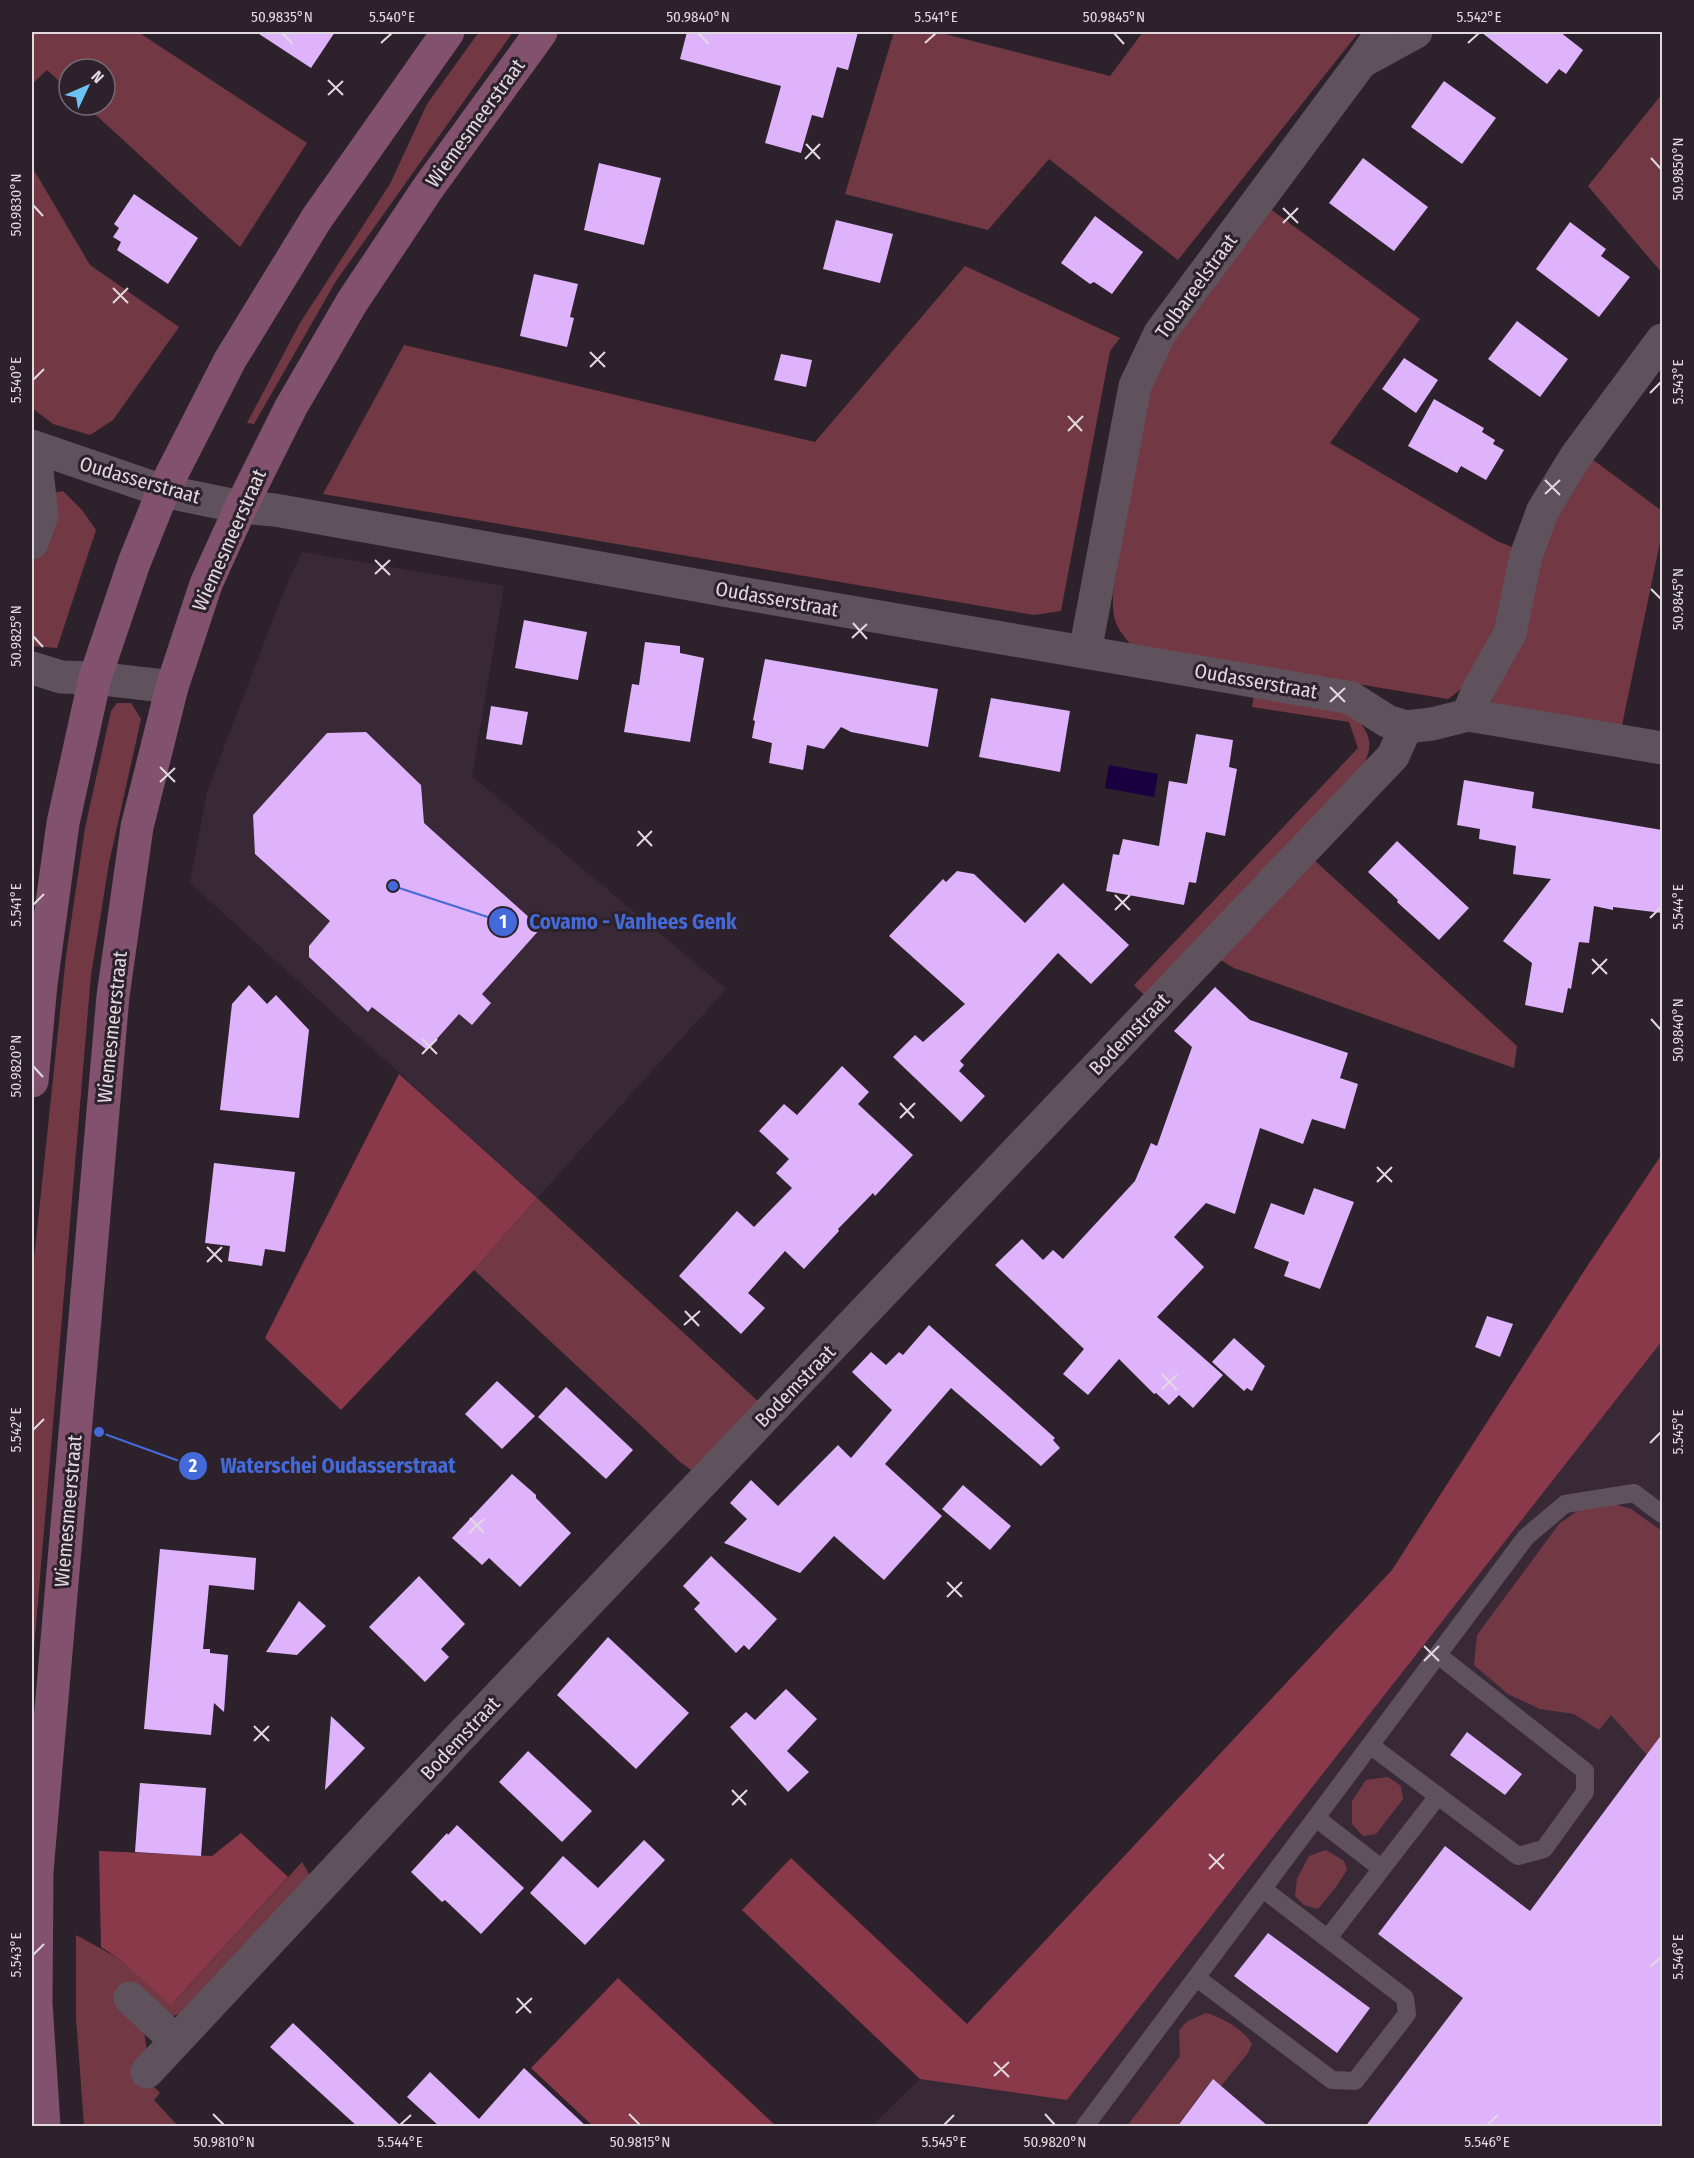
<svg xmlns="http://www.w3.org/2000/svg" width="1694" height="2158" viewBox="0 0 1694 2158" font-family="'Fira Sans Condensed',sans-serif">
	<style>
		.built { fill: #392937 }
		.green { fill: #723944 }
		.forest { fill: #8a394b }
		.water { fill: #190040 }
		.building { fill: #deb3fc }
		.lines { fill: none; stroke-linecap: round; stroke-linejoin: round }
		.service { stroke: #5f525d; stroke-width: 18 }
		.minor { stroke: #5f525d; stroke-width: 33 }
		.secondary { stroke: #81516e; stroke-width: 33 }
		.ticks { fill: none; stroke: #e1d9e0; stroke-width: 2 }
		.labels { text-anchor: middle; stroke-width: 6; stroke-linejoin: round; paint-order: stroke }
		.street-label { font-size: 20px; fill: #e1d9e0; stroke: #2d222c }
		.leader { fill: none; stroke: #446ada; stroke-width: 2 }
		.callout-dot { fill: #446ada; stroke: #2d222c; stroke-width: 2 }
		.mark-label { font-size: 18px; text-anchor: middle; font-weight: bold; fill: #fff }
		.callout-label { font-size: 21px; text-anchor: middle; font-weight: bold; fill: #446ada; stroke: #2d222c; stroke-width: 6; stroke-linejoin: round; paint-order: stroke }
		.neatline { fill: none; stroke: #e1d9e0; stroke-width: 2 }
		.ticks-label { font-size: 15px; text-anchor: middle; fill: #e1d9e0 }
	</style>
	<rect width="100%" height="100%" fill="#2d222c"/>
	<g class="built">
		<path d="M302 552 504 586 472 776 726 989 537 1198 190 883 207 792 284 591Z"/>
		<path d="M1662 1341V2126H872L920 2079 1067 2100Z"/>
	</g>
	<g class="green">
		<path d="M32 32H138L307 143 240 247 85 105H105V69H69V90L47 70 32 84Z"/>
		<path d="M479 32H513L336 281 254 424 247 423 300 323 390 184 427 104Z"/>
		<path d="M894 32H937L1110 76 1143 32H1359L1178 260 1049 159 988 230 845 194Z"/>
		<path d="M1662 94V273L1588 186Z"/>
		<path d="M32 167 90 265 179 327 113 420 90 435 53 424 32 408Z"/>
		<path d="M1269 208 1420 319 1330 443 1497 541 1512 547C1502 596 1494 670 1448 699L1133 647C1116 628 1112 620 1113 594L1151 376 1158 356Z"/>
		<path d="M965 266 1120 338 1110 351 1061 611 1034 615 323 494 404 345 815 442Z"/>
		<path d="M1592 459 1662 511V533L1621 730 1498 708 1491 702 1550 521Z"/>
		<path d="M63 491 82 510 96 530 57 648 32 646V567L47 530 52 493Z"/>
		<path d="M1254 695 1354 714C1370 735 1375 743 1362 768L1146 997 1134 985 1358 748 1349 722 1252 707Z"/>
		<path d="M117 703H131L141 719 109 863 91 975 32 1672V1278L66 956 85 828 111 711Z"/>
		<path d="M1313 859 1517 1046 1514 1068 1234 968 1219 959Z"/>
		<path d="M537 1198 760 1403 695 1473 679 1461 474 1270Z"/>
		<path d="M1606 1502 1631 1509 1662 1531V1733L1647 1755 1611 1715 1599 1730 1574 1714 1540 1709 1508 1694 1474 1665 1477 1635 1559 1524 1576 1512Z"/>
		<path d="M1388 1777 1401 1786 1403 1799 1376 1834 1363 1836 1352 1824V1801L1366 1780Z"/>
		<path d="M1326 1850 1344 1861 1347 1870 1336 1887 1318 1909 1304 1905 1295 1896 1297 1879 1309 1856Z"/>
		<path d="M302 1862 312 1879 180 2014 172 2016 144 2030 147 2051 134 2066 160 2093 154 2100 178 2126H84L76 2017V1935L118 1958 172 2004Z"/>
		<path d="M1206 2013C1223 2018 1243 2029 1252 2044L1248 2053 1221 2086 1211 2081 1177 2126H1127L1180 2056 1179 2030 1188 2021Z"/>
	</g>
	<g class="forest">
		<path d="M399 1074 537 1198 474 1270 341 1410 265 1338Z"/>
		<path d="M1662 1154V1341L1067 2100 920 2079 742 1910 791 1858 967 2024 1392 1570 1586 1268Z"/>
		<path d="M241 1833 288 1877 171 2005 118 1958 101 1947 99 1851 212 1856Z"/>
		<path d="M618 1978 776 2126H593L531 2068Z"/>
	</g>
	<path class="water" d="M1109 765 1158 774 1154 797 1105 788Z"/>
	<g class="building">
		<path d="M256 32H335L311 68Z"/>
		<path d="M687 32H858L848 70 837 67 823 118 812 115 801 153 765 143 781 86 680 59Z"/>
		<path d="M1481 32H1560L1583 50 1566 74 1559 69 1547 84Z"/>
		<path d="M1444 81 1496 118 1462 164 1411 127Z"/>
		<path d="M1363 158 1428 207 1394 251 1329 203Z"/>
		<path d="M599 163 661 178 644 245 584 230Z"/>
		<path d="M134 194 198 238 168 284 117 250 121 242 113 237 119 228 114 224Z"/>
		<path d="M1095 216 1143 252 1112 294 1094 282 1090 284 1061 263Z"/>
		<path d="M836 220 893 234 880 283 823 269Z"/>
		<path d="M1570 222 1606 249 1601 256 1630 277 1599 317 1536 269Z"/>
		<path d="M534 274 578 284 570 317 574 318 567 347 520 336Z"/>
		<path d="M1517 321 1568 359 1540 397 1488 359Z"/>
		<path d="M781 354 812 360 806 387 774 380Z"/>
		<path d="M1404 358 1438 380 1416 413 1382 389Z"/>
		<path d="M1434 399 1484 428 1482 432 1495 440 1493 444 1504 450 1486 480 1461 466 1457 473 1408 446Z"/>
		<path d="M524 620 587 632 578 680 515 668Z"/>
		<path d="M645 642 680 646V653L704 658 690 742 624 732 632 684 639 685Z"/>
		<path d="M765 659 938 689 928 747 851 732 841 727 824 749 807 745 803 770 769 763 772 743 752 738 755 721 753 720Z"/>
		<path d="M991 698 1070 711 1060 772 979 757Z"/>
		<path d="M491 706 528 712 522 745 486 739Z"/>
		<path d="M366 732 421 785 424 823 541 928 482 994 491 1003 472 1025 459 1014 427 1050 372 1007 368 1012 309 957V946L330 921 255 854 253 815 327 733Z"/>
		<path d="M1196 734 1233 740 1229 767 1237 769 1225 836 1206 832 1196 883 1189 882 1184 905 1106 891 1113 854 1119 855 1123 839 1159 846 1169 781 1187 784Z"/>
		<path d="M1464 780 1534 792 1532 808 1662 830V913L1613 907V910L1594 906 1589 943 1579 942 1571 989 1568 988 1563 1013 1525 1005 1532 963 1503 941 1551 879 1513 874 1516 846 1479 839 1480 829 1457 825Z"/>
		<path d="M1397 841 1469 908 1439 940 1397 902 1398 900 1368 872Z"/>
		<path d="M957 871 974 874 1025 923 1063 883 1129 945 1091 984 1058 953 960 1061 964 1065 959 1071 985 1096 961 1122 893 1057 915 1035 923 1042 965 1004 889 936 943 879 946 882Z"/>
		<path d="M249 985 267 1004 276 995 309 1030 299 1118 220 1110 232 1004Z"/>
		<path d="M1215 987 1250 1020 1348 1053 1340 1078 1358 1084 1345 1129 1312 1119 1303 1144 1260 1128 1235 1214 1206 1203 1174 1237 1204 1267 1157 1317 1223 1375 1193 1408 1179 1395 1169 1405 1156 1393 1154 1394 1119 1359 1088 1395 1063 1374 1084 1349 995 1265 1022 1239 1043 1260 1053 1250 1063 1259 1135 1181 1151 1143 1157 1146 1192 1047 1174 1031Z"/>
		<path d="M842 1066 869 1092 858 1104 913 1155 875 1196 873 1193 838 1229 839 1231 804 1269 785 1251 748 1293 765 1308 741 1334 679 1276 737 1211 754 1227 792 1188 776 1173 789 1159 759 1131 784 1104 797 1115Z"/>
		<path d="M214 1163 295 1172 285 1252 265 1249 262 1266 228 1261 230 1246 205 1243Z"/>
		<path d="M1314 1188 1354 1202 1320 1289 1284 1276 1289 1262 1254 1248 1271 1203 1304 1215Z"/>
		<path d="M1487 1316 1513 1324 1500 1357 1475 1347Z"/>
		<path d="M929 1325 1055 1438 1053 1440 1060 1448 1041 1466 951 1388 885 1464 942 1516 884 1580 834 1536 800 1573 724 1543 747 1519 730 1503 751 1480 778 1506 838 1445 851 1458 892 1410 852 1372 871 1352 886 1365 899 1352 903 1355Z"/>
		<path d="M1234 1338 1265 1366 1252 1391 1247 1388 1244 1391 1212 1362Z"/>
		<path d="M497 1381 535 1416 502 1449 465 1414Z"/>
		<path d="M566 1387 633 1450 606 1479 538 1417Z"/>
		<path d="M512 1474 536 1495V1498L571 1533 520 1587 489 1558 482 1565 452 1538Z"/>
		<path d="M963 1485 1011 1526 990 1550 942 1509Z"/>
		<path d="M160 1549 256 1558 254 1590 209 1585 203 1649H210V1653L228 1655 224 1712 214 1703 211 1735 144 1729Z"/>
		<path d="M711 1556 777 1619 749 1650 744 1645 736 1653 694 1609 700 1603 683 1586Z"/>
		<path d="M419 1576 465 1624 441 1649 449 1657 425 1682 369 1627Z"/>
		<path d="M299 1601 326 1626 297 1655 266 1652Z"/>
		<path d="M608 1637 689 1713 636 1769 557 1695Z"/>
		<path d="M786 1689 817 1719 787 1751 809 1772 788 1792 730 1727 746 1712 755 1720Z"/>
		<path d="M331 1716 365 1748 325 1790Z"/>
		<path d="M1467 1732 1522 1774 1505 1795 1450 1755Z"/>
		<path d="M1662 1734V2127H1365L1463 1998 1378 1934 1445 1846 1530 1911Z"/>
		<path d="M528 1751 592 1811 562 1842 499 1782Z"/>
		<path d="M140 1783 206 1788 201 1856 135 1852Z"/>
		<path d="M457 1825 524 1888 481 1934 445 1900 442 1902 411 1872 447 1833 448 1835Z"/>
		<path d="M644 1840 665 1860 585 1945 530 1893 563 1856 598 1888Z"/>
		<path d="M1268 1933 1370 2008 1337 2053 1234 1976Z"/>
		<path d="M293 2023 336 2064 402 2127H358L270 2047Z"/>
		<path d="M524 2068 587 2127H440L407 2097 430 2072 479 2119Z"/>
		<path d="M1213 2079 1269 2127H1177Z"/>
	</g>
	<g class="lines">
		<g class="service">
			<path d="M1370 1745 1518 1856 1544 1849 1585 1792V1771L1438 1655"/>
			<path d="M1316 1818 1381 1868"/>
			<path d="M1328 1938 1438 1796"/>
			<path d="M1197 1978 1332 2080 1355 2081 1407 2014 1405 1998 1263 1889"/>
			<path d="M1085 2126 1526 1537 1565 1504 1634 1493 1662 1514"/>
		</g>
		<g class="minor">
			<path d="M1363 61 1416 32"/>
			<path d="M32 446 163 491 241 507 275 510 740 593 1346 697 1351 698 1387 721 1406 727 1432 724 1468 715 1662 748"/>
			<path d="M32 456 37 471 42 515 32 543"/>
			<path d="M1085 652 1135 386 1160 333 1362 61 1382 32"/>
			<path d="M32 668 61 677 95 678 172 687"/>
			<path d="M1468 715 1477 692 1510 633 1526 556 1543 510 1576 456 1662 340"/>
			<path d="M130 1998 176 2041"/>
			<path d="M147 2072 459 1738 1393 756 1406 727"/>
		</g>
		<g class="secondary">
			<path d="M32 1081 41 984 63 823 95 678 134 563 163 491 230 360 317 218 448 32"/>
			<path d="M44 2126 36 2003 37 1871 113 996 137 827 172 687 206 584 241 507 291 407 352 302 428 188 541 32"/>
		</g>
	</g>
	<path class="ticks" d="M282 33 293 44M698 33 709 44M1114 33 1124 44M381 43 392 33M925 43 936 33M1468 43 1479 33M328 80 343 95M328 95 343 81M806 144 820 159M1651 158 1661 169M805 159 820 144M33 205 43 216M1283 208 1298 223M1283 223 1298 208M113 288 128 303M113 303 128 288M590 352 605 367M590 367 605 352M33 380 44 369M1650 393 1661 382M1068 416 1082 431M1068 431 1083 416M1545 480 1560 495M1545 494 1560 480M375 560 390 575M375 574 390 560M1651 589 1661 599M853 623 867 639M33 636 43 647M852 638 867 624M1330 687 1345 702M1330 702 1345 688M160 767 175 782M160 782 175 768M638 831 652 846M637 846 652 831M1115 895 1130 910M33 905 44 894M1115 910 1130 895M1650 918 1661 907M1592 959 1607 974M1592 974 1607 959M1651 1019 1661 1030M422 1039 437 1054M422 1054 437 1039M33 1066 43 1077M900 1103 914 1118M900 1118 915 1103M1377 1167 1392 1182M1377 1182 1392 1167M207 1247 222 1262M207 1262 222 1247M685 1311 699 1326M684 1325 700 1311M1162 1374 1177 1390M1162 1389 1177 1375M33 1430 44 1419M1650 1443 1661 1432M470 1518 484 1533M469 1533 484 1519M947 1582 962 1597M947 1597 962 1582M1424 1646 1439 1661M1424 1661 1439 1646M254 1726 269 1741M254 1741 269 1726M732 1790 746 1805M732 1805 747 1790M1209 1854 1224 1869M1209 1869 1224 1854M33 1955 44 1944M1650 1967 1661 1957M517 1998 531 2013M516 2013 532 1998M994 2062 1009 2077M994 2076 1009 2062M213 2114 224 2125M629 2114 640 2125M1045 2114 1055 2125M400 2125 411 2115M944 2125 954 2115M1487 2125 1498 2115"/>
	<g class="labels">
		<g class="street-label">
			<text transform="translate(475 123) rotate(-54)" y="7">Wiemesmeerstraat</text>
			<text transform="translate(1196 286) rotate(-54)" y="7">Tolbareelstraat</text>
			<text transform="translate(140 480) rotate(16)" y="7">Oudasserstraat</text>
			<text transform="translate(229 540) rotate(-66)" y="7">Wiemesmeerstraat</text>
			<text transform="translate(777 599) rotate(10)" y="7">Oudasserstraat</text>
			<text transform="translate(1256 681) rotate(10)" y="7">Oudasserstraat</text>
			<text transform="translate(112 1027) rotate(-84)" y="7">Wiemesmeerstraat</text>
			<text transform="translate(1129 1034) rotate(-46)" y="7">Bodemstraat</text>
			<text transform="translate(795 1386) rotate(-46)" y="7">Bodemstraat</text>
			<text transform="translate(68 1511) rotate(-85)" y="7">Wiemesmeerstraat</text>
			<text transform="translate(460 1738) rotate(-47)" y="7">Bodemstraat</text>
		</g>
	</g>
	<path class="leader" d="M393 886L503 922M99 1432L193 1466"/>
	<g class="callout-dot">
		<circle cx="393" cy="886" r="6"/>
		<circle cx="99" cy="1432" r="6"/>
		<circle cx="503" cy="922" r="15"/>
		<circle cx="193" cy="1466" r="15"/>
	</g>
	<g class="mark-label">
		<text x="503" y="928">1</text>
		<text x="193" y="1472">2</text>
	</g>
	<g class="callout-label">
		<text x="633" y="929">Covamo - Vanhees Genk</text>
		<text x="338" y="1473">Waterschei Oudasserstraat</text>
	</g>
	<rect width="1694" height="2158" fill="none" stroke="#2d222c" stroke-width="66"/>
	<g transform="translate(87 87) rotate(46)"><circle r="28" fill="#2d222c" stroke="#756b74" stroke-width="1.5"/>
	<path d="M0-4.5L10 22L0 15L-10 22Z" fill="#6bc3f2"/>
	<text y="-9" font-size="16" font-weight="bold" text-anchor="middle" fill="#e1d9e0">N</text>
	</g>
	<rect x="33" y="33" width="1628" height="2092" class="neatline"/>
	<g class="ticks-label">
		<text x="282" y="22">50.9835°N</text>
		<text x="392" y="22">5.540°E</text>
		<text x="698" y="22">50.9840°N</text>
		<text x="936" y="22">5.541°E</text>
		<text x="1114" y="22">50.9845°N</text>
		<text x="1479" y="22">5.542°E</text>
		<text transform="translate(1678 169) rotate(-90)" y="5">50.9850°N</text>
		<text transform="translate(16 205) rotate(-90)" y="5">50.9830°N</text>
		<text transform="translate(16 380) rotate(-90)" y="5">5.540°E</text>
		<text transform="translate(1678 382) rotate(-90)" y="5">5.543°E</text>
		<text transform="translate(1678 599) rotate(-90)" y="5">50.9845°N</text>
		<text transform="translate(16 636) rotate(-90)" y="5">50.9825°N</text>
		<text transform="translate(16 905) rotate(-90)" y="5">5.541°E</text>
		<text transform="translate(1678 907) rotate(-90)" y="5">5.544°E</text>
		<text transform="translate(1678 1030) rotate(-90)" y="5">50.9840°N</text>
		<text transform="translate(16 1066) rotate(-90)" y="5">50.9820°N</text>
		<text transform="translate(16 1430) rotate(-90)" y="5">5.542°E</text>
		<text transform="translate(1678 1432) rotate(-90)" y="5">5.545°E</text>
		<text transform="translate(16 1955) rotate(-90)" y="5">5.543°E</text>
		<text transform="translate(1678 1957) rotate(-90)" y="5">5.546°E</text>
		<text x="224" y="2147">50.9810°N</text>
		<text x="400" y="2147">5.544°E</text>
		<text x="640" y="2147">50.9815°N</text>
		<text x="944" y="2147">5.545°E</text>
		<text x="1055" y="2147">50.9820°N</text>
		<text x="1487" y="2147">5.546°E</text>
	</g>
</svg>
